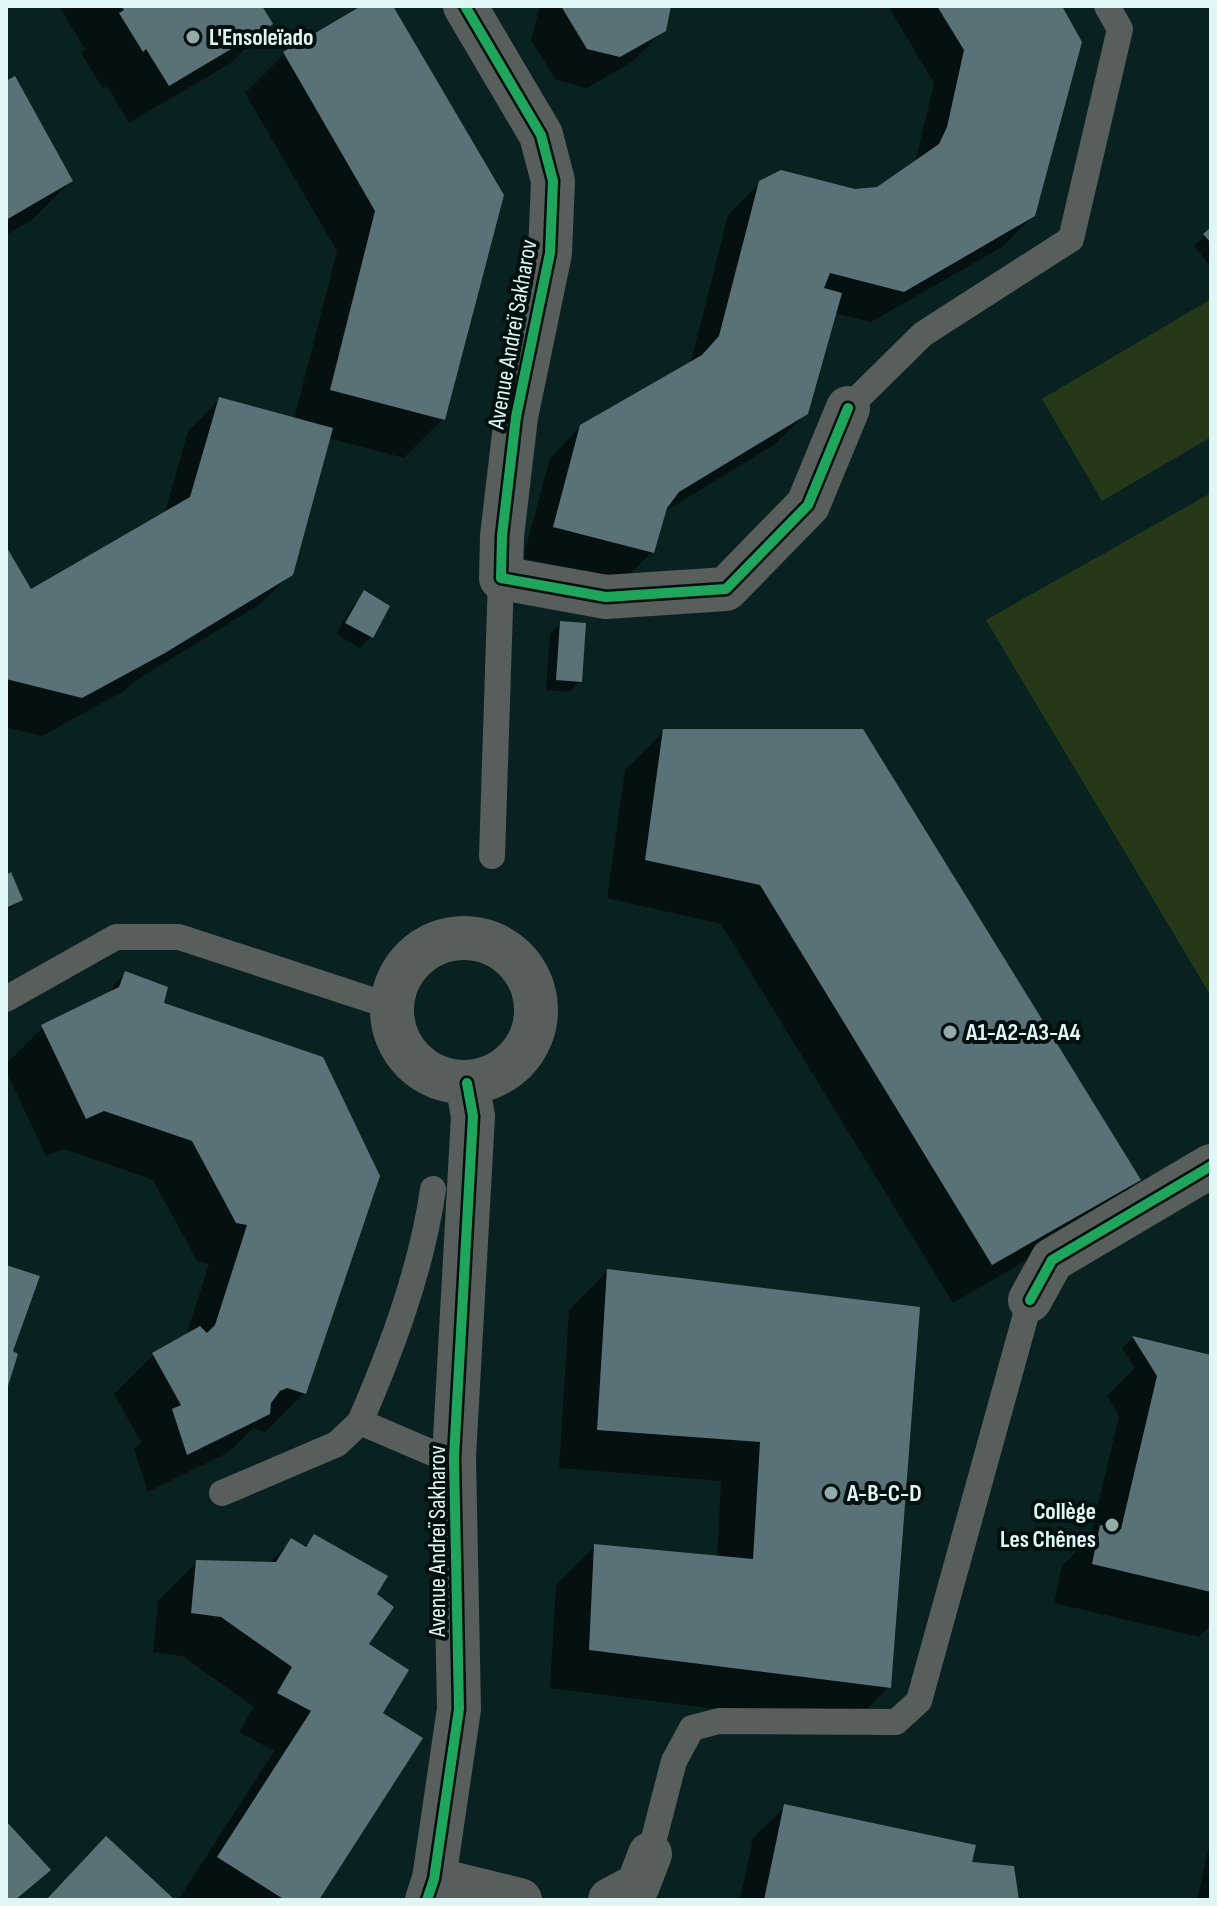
<svg xmlns="http://www.w3.org/2000/svg" width="1217" height="1906" viewBox="0 0 1217 1906" font-family="'Sofia Sans Condensed',sans-serif">
	<style>
		.green { fill: #253817 }
		.shadow { fill: #0007 }
		.building { fill: #5a7177 }
		.lines { fill: none; stroke-linecap: round; stroke-linejoin: round }
		.lane { stroke: #575e5c; stroke-width: 26 }
		.street { stroke: #575e5c; stroke-width: 44 }
		.cycleway-casing { stroke: #021010; stroke-width: 15 }
		.cycleway { stroke: #20a55d; stroke-width: 10 }
		.poi-dot { fill: #95abab; stroke: #021010; stroke-width: 3 }
		.labels { text-anchor: middle; stroke-width: 8; stroke-linejoin: round; paint-order: stroke }
		.poi-label { font-size: 24px; font-weight: bold; fill: #e0f6f6; stroke: #021010; text-anchor: start }
		.street-label { font-size: 24px; fill: #e0f6f6; stroke: #021010 }
	</style>
	<rect width="100%" height="100%" fill="#0a2121"/>
	<g class="green">
		<path d="M1211 299V437L1102 501 1042 399Z"/>
		<path d="M1211 493V996L986 620Z"/>
	</g>
	<g class="shadow">
		<path d="M59 6H260L270 24 231 63 129 123 107 86 103 89 81 53 85 49Z"/>
		<path d="M365 6H391L443 419 404 458 328 438 291 574 259 605 132 683 124 691 42 736 6 727V550L30 591 164 515 188 431 219 400 294 419 337 251 245 93 284 54Z"/>
		<path d="M540 6H669L664 30 632 62 587 88 556 80 531 40Z"/>
		<path d="M888 6H1059L1034 215 1002 247 871 322 834 313 806 413 774 445 664 512 652 552 621 583 523 558 550 458 581 426 690 365 728 215 760 183 855 191 878 189 915 163 934 83Z"/>
		<path d="M6 84 71 181 32 220 6 235Z"/>
		<path d="M1211 230V267L1194 246Z"/>
		<path d="M364 593 371 637 360 648 336 634 354 604Z"/>
		<path d="M561 623 580 681 570 692 546 690 550 634Z"/>
		<path d="M664 731 1139 1179 1100 1218 953 1303 721 924 607 898 625 770Z"/>
		<path d="M6 877 21 900 6 912Z"/>
		<path d="M125 974 160 1004 321 1059 304 1393 265 1432 253 1428 229 1452 148 1492 134 1449 141 1442 114 1394 153 1355 186 1336 209 1264 197 1261 153 1180 64 1149 46 1156 6 1071V1064L43 1027 111 993 114 984Z"/>
		<path d="M6 1267 37 1278 11 1352 16 1355 6 1384Z"/>
		<path d="M608 1271 918 1308 889 1687 850 1726 550 1688 556 1585 595 1546 717 1558 721 1481 559 1468 569 1310Z"/>
		<path d="M1132 1338 1211 1357V1625L1199 1637 1054 1603 1062 1566 1090 1538 1119 1416 1107 1396 1135 1368 1122 1348Z"/>
		<path d="M314 1536 374 1594 367 1645 380 1714 316 1900H184L180 1897 274 1751 239 1732 254 1707 182 1656 153 1652 158 1601 197 1562 268 1564 291 1541 303 1547Z"/>
		<path d="M785 1807 969 1864 1016 1900H740L753 1838Z"/>
		<path d="M1211 1837V1900H1196H1197Z"/>
	</g>
	<g class="building">
		<path d="M121 6H262L273 24 169 86 146 49 143 52 119 13 124 10Z"/>
		<path d="M361 6H393L504 195 445 420 330 390 375 211 283 52Z"/>
		<path d="M561 6H671L666 31 620 57 587 49Z"/>
		<path d="M937 6H1062L1082 42 1035 216 904 292 830 273 824 288 842 293 808 414 679 492 667 508 654 553 553 527 580 425 702 355 719 336 759 181 781 170 855 189 877 187 939 144 947 127 964 50Z"/>
		<path d="M15 76 73 181 6 220V81Z"/>
		<path d="M1211 227V243L1203 234Z"/>
		<path d="M219 397 333 428 293 575 165 653 82 698 6 679V546L31 589 190 497Z"/>
		<path d="M364 590 390 606 373 638 345 623Z"/>
		<path d="M560 621 586 623 582 682 556 680Z"/>
		<path d="M663 729H863L1141 1180 992 1265 760 885 645 860Z"/>
		<path d="M11 872 23 900 6 908V875Z"/>
		<path d="M125 971 168 987 164 1003 323 1057 380 1176 306 1394 287 1388 280 1391 271 1403 270 1414 187 1455 172 1409 181 1405 152 1353 200 1326 207 1333 215 1325 247 1225 236 1223 192 1141 104 1111 86 1119 41 1025 119 987Z"/>
		<path d="M6 1265 40 1276 13 1351 18 1354 7 1389Z"/>
		<path d="M607 1269 920 1307 891 1688 589 1650 594 1544 753 1559 760 1442 597 1430Z"/>
		<path d="M1132 1336 1211 1355V1592L1092 1564 1100 1525 1121 1529 1157 1376Z"/>
		<path d="M314 1534 388 1576 377 1594 394 1607 369 1644 409 1670 383 1713 423 1738 319 1900H285L217 1857 311 1711 277 1693 292 1667 221 1617 191 1613 196 1560 276 1562 291 1538 306 1547Z"/>
		<path d="M784 1804 976 1845 972 1862 1014 1866 1019 1900H764Z"/>
		<path d="M6 1821 51 1870 15 1900H6Z"/>
		<path d="M106 1836 175 1900H46Z"/>
	</g>
	<g class="lines">
		<g class="lane">
			<path d="M848 408 923 334 1071 239 1120 29 1107 6"/>
			<path d="M492 856 501 578"/>
			<path d="M6 999 116 937H179L390 1006"/>
			<path d="M360 1422C392 1348 422 1268 433 1189"/>
			<path d="M222 1493 337 1444 360 1422 435 1454 454 1457"/>
			<path d="M650 1854 674 1761 692 1728 719 1721 896 1722 919 1701 1030 1300"/>
		</g>
		<g class="street">
			<path d="M465 6 541 135 553 181 550 253 516 417 502 536 501 578 606 597 726 589 808 505 848 408"/>
			<circle cx="464" cy="1010" r="72"/>
			<path d="M1030 1300 1052 1260 1211 1166"/>
			<path d="M434 1879 520 1900"/>
			<path d="M427 1900 434 1879 459 1709 454 1457 473 1116 467 1083"/>
			<path d="M610 1900 638 1885 650 1854"/>
		</g>
		<g class="cycleway-casing">
			<g id="cycleway">
				<path d="M465 6 541 135 553 181 550 253 516 417 502 536 501 578 606 597 726 589 808 505 848 408"/>
				<path d="M1030 1300 1052 1260 1211 1166"/>
				<path d="M427 1900 434 1879 459 1709 454 1457 473 1116 467 1083"/>
			</g>
		</g>
		<use href="#cycleway" class="cycleway"/>
	</g>
	<g class="poi-dot">
		<circle cx="193" cy="37" r="8"/>
		<circle cx="950" cy="1032" r="8"/>
		<circle cx="831" cy="1493" r="8"/>
		<circle cx="1112" cy="1525" r="8"/>
	</g>
	<g class="labels">
		<g class="poi-label">
			<text x="209" y="45">L'Ensoleïado</text>
			<text x="966" y="1040">A1-A2-A3-A4</text>
			<text x="847" y="1501">A-B-C-D</text>
			<text x="1096" y="1519" text-anchor="end">Collège<tspan x="1096" dy="28">Les Chênes</tspan></text>
		</g>
		<g class="street-label">
			<text transform="translate(512 334) rotate(-80)" y="8">Avenue Andreï Sakharov</text>
			<text transform="translate(437 1541) rotate(-90)" y="8">Avenue Andreï Sakharov</text>
		</g>
	</g>
	<rect width="1217" height="1906" fill="none" stroke="#e0f6f6" stroke-width="16"/>
</svg>
